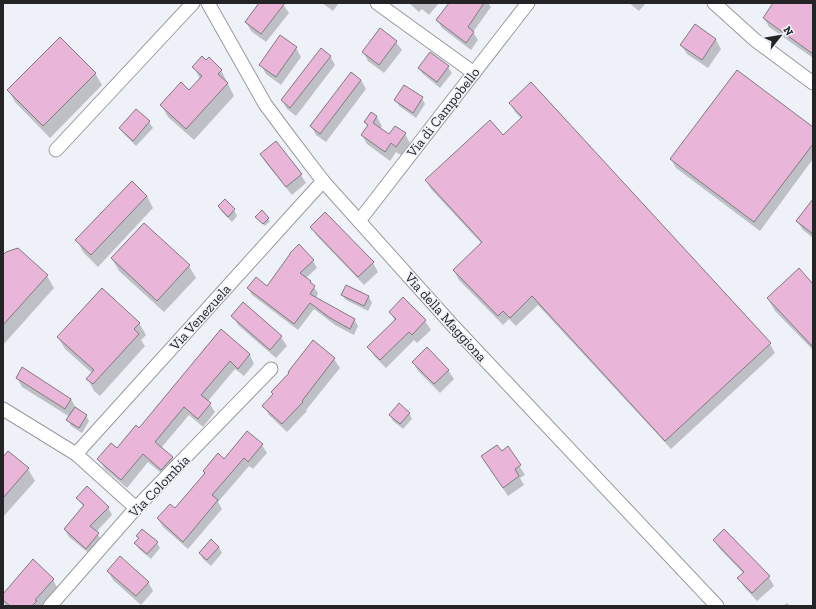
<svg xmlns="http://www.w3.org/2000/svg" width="816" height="609" viewBox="0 0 816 609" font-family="'Zilla Slab',serif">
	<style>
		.shadow { fill: #0003 }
		.building { fill: #e9b5d8; stroke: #817a7f }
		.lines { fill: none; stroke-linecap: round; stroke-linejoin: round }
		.minor-casing { stroke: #989aa1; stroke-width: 15 }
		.minor { stroke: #fff; stroke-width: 13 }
		.labels { text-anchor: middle; stroke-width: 3; stroke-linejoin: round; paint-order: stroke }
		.street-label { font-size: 14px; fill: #242427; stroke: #eff1f8 }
	</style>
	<rect width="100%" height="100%" fill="#eff1f8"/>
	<g class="shadow">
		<path d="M260 3H282L289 13 266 42 251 31 246 22Z"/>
		<path d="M322 3H339L333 11Z"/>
		<path d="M409 3H439L429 15 422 9 419 12Z"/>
		<path d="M457 3H488L491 7 473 32 478 40 471 50 442 28 437 20Z"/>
		<path d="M629 3H644L645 4 639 11Z"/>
		<path d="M774 3H813V58L769 27 764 18Z"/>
		<path d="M695 26 716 40 721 49 708 68 687 54 681 45Z"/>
		<path d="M396 42 402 50 384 73 368 61 363 52Z"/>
		<path d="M296 48 301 57 281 85 266 74 261 65Z"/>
		<path d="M430 53 448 67 452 73 440 88 422 73 419 68Z"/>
		<path d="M330 56 335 65 296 116 287 109 282 100Z"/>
		<path d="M194 67 221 70 234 96 194 140 168 117 161 105 190 91 200 79Z"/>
		<path d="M95 73 102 85 50 138 15 102 8 90Z"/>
		<path d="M361 80 366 89 326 142 316 135 311 126Z"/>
		<path d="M422 98 425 104 416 118 399 106 395 100Z"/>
		<path d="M510 103 770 344 775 353 671 449 538 305 516 326 509 319 503 325 459 280 454 271 481 243 431 189 426 180 503 136 522 119 515 112Z"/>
		<path d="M371 113 377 117 382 126 380 129 389 135 405 134 410 143 401 155 396 152 390 161 367 144 362 135 368 127 365 122Z"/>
		<path d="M149 122 153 128 136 146 124 134 120 129Z"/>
		<path d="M813 129V159L760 231 676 168 671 159Z"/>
		<path d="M261 154 301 175 306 183 292 195 266 163Z"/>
		<path d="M147 196 153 208 98 267 83 252 77 240Z"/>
		<path d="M813 200V238L803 230 797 221Z"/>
		<path d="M225 201 234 210 237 216 232 222 222 212 219 207Z"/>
		<path d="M262 212 270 221 265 226 258 219Z"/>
		<path d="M311 227 373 263 378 272 364 285 317 236Z"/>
		<path d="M17 249 47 276 54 288 3 345V257Z"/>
		<path d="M112 259 189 266 196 278 164 312 119 271Z"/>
		<path d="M313 261 317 268 306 278 310 282 318 293 316 298 354 319 358 326 354 335 335 325 314 309 298 330 252 295 248 288 267 287Z"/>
		<path d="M813 285V350L775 311 768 299Z"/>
		<path d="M342 295 369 297 372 303 368 311 346 300Z"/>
		<path d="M403 299 425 321 431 330 417 343 414 340 386 368 374 356 369 347 395 321 390 312Z"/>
		<path d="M244 304 281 337 287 346 276 358 238 325 233 316Z"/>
		<path d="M139 323 146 335 141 340 145 346 100 396 94 391 88 379 92 373 65 349 58 337Z"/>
		<path d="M221 330 250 355 254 364 244 376 235 369 208 401 215 412 203 427 189 415 161 448 172 457 177 466 167 478 148 462 127 488 104 468 99 459 117 449 140 430Z"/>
		<path d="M313 342 334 359 340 368 306 410 307 411 287 432 269 415 264 406 290 374Z"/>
		<path d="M413 362 448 370 454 379 440 393 418 371Z"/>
		<path d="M17 378 71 399 76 408 86 415 89 421 82 433 71 426 68 420 70 417 22 387Z"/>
		<path d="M409 413 412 419 403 429 393 421 390 415Z"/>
		<path d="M262 445 267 453 253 469 249 466 218 502 222 509 188 549 163 527 158 519 175 509 205 474 224 460Z"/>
		<path d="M508 448 525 475 520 478 524 485 508 496 482 457 501 452Z"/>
		<path d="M3 458 28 469 35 481 3 517Z"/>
		<path d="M77 498 108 507 112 515 96 532 103 542 91 555 69 537 65 530 84 507Z"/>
		<path d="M138 536 157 543 160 548 151 559 139 549 135 543 139 538Z"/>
		<path d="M714 540 769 577 774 586 757 601 744 587 739 578 744 574 720 549Z"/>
		<path d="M219 547 222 553 211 566 203 559 200 553Z"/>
		<path d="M108 571 148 582 153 591 141 605 113 580Z"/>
		<path d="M53 580 58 589 42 606H6L3 601V595Z"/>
		<path d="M787 603 790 606H783Z"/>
	</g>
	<g class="building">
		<path d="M259 3H285L261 34 245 22Z"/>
		<path d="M449 3H484L468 27 474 32 466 43 436 20Z"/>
		<path d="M773 3H813V54L763 18Z"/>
		<path d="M695 24 716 39 702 60 680 45Z"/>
		<path d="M380 28 397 41 379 65 362 52Z"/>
		<path d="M280 35 297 47 276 77 259 65Z"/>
		<path d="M60 37 96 73 43 126 7 90Z"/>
		<path d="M321 48 331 56 290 108 281 100Z"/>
		<path d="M430 52 449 66 437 82 418 68Z"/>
		<path d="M202 56 206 60 209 57 222 70 218 74 228 83 186 129 160 105 181 82 189 90 202 76 192 67Z"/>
		<path d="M737 70 813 127V144L754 222 670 159Z"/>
		<path d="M351 72 361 80 320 134 310 126Z"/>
		<path d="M531 82 771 343 665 441 532 296 510 318 503 311 498 316 453 270 482 242 425 180 490 120 503 135 522 117 509 103Z"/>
		<path d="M404 85 423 97 413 113 394 100Z"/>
		<path d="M136 109 150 121 133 141 119 128Z"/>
		<path d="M371 112 377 116 373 123 389 134 395 126 406 133 396 147 391 143 385 152 361 135 368 125 364 122Z"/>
		<path d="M276 141 302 174 286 187 260 154Z"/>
		<path d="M132 181 147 196 91 255 75 240Z"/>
		<path d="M225 199 235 209 228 217 218 206Z"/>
		<path d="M813 199V234L796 221Z"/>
		<path d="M262 210 269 218 263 224 255 217Z"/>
		<path d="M325 212 374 262 358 277 310 227Z"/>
		<path d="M144 223 190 265 157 301 111 258Z"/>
		<path d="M299 244 314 260 300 273 311 281 310 282 315 286 310 294 355 319 350 329 330 318 310 303 294 324 247 288 256 277 267 286 290 254V253Z"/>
		<path d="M18 248 48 275 3 325V255L6 252Z"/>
		<path d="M799 268 813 284V347L767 298Z"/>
		<path d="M346 285 369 296 364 306 341 295Z"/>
		<path d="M102 288 140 323 134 329 139 334 93 384 86 379 94 370 57 337Z"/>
		<path d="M403 297 426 320 412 335 409 332 380 360 367 347 396 319 389 312Z"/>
		<path d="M243 302 282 336 270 350 231 316Z"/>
		<path d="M221 329 250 354 238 369 230 361 201 395 211 403 198 419 184 407 155 442 173 457 161 470 143 454 121 480 97 459 111 443 117 448 136 425 139 428Z"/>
		<path d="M313 340 335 358 302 401 303 402 282 424 262 406 273 394 271 392 289 373 288 372Z"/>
		<path d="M427 347 449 370 434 384 412 362Z"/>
		<path d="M22 367 71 399 65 409 16 378Z"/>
		<path d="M399 403 410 413 400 424 389 415Z"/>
		<path d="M75 407 87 415 79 428 66 420Z"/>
		<path d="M247 431 263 444 248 462 244 458 212 495 218 500 183 542 157 518 170 504 175 508 205 473 203 471 218 453 224 459Z"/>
		<path d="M497 445 502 451 508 446 521 465 515 469 519 476 503 488 481 456Z"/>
		<path d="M8 451 29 468 3 498V457Z"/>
		<path d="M87 486 109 507 90 526 99 533 86 549 64 529 84 505 76 498Z"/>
		<path d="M142 529 158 542 147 554 134 543 139 538 136 536Z"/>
		<path d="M724 529 770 576 752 593 737 578 744 572 713 540Z"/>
		<path d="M211 539 219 547 207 560 199 553Z"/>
		<path d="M120 556 149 582 136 596 107 571Z"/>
		<path d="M33 559 54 579 35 600 37 601 32 606H10L3 600V594Z"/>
	</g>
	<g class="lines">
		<g class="minor-casing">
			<g id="minor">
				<path d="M208 3 265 104 285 131 323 181 455 328 717 606"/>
				<path d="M377 3 474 73"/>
				<path d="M714 3 755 40 813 83"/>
				<path d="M56 150 193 3"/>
				<path d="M359 221 528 3"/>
				<path d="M3 409 76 454 136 508"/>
				<path d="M76 454 323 181"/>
				<path d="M50 606 136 508 271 369"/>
			</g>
		</g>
		<use href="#minor" class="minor"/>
	</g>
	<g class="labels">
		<g class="street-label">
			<text transform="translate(443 112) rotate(-52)" y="5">Via di Campobello</text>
			<text transform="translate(200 317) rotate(-48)" y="5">Via Venezuela</text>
			<text transform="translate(446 317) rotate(48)" y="5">Via della Maggiona</text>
			<text transform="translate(159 486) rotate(-46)" y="5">Via Colombia</text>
		</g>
	</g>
	<rect width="816" height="609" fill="none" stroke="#242427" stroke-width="8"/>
	<g transform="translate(780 36) rotate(59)" stroke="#eff1f8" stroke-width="3" paint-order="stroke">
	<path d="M0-3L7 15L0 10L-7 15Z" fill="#242427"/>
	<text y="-6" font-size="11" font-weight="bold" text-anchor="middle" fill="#242427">N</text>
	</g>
</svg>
